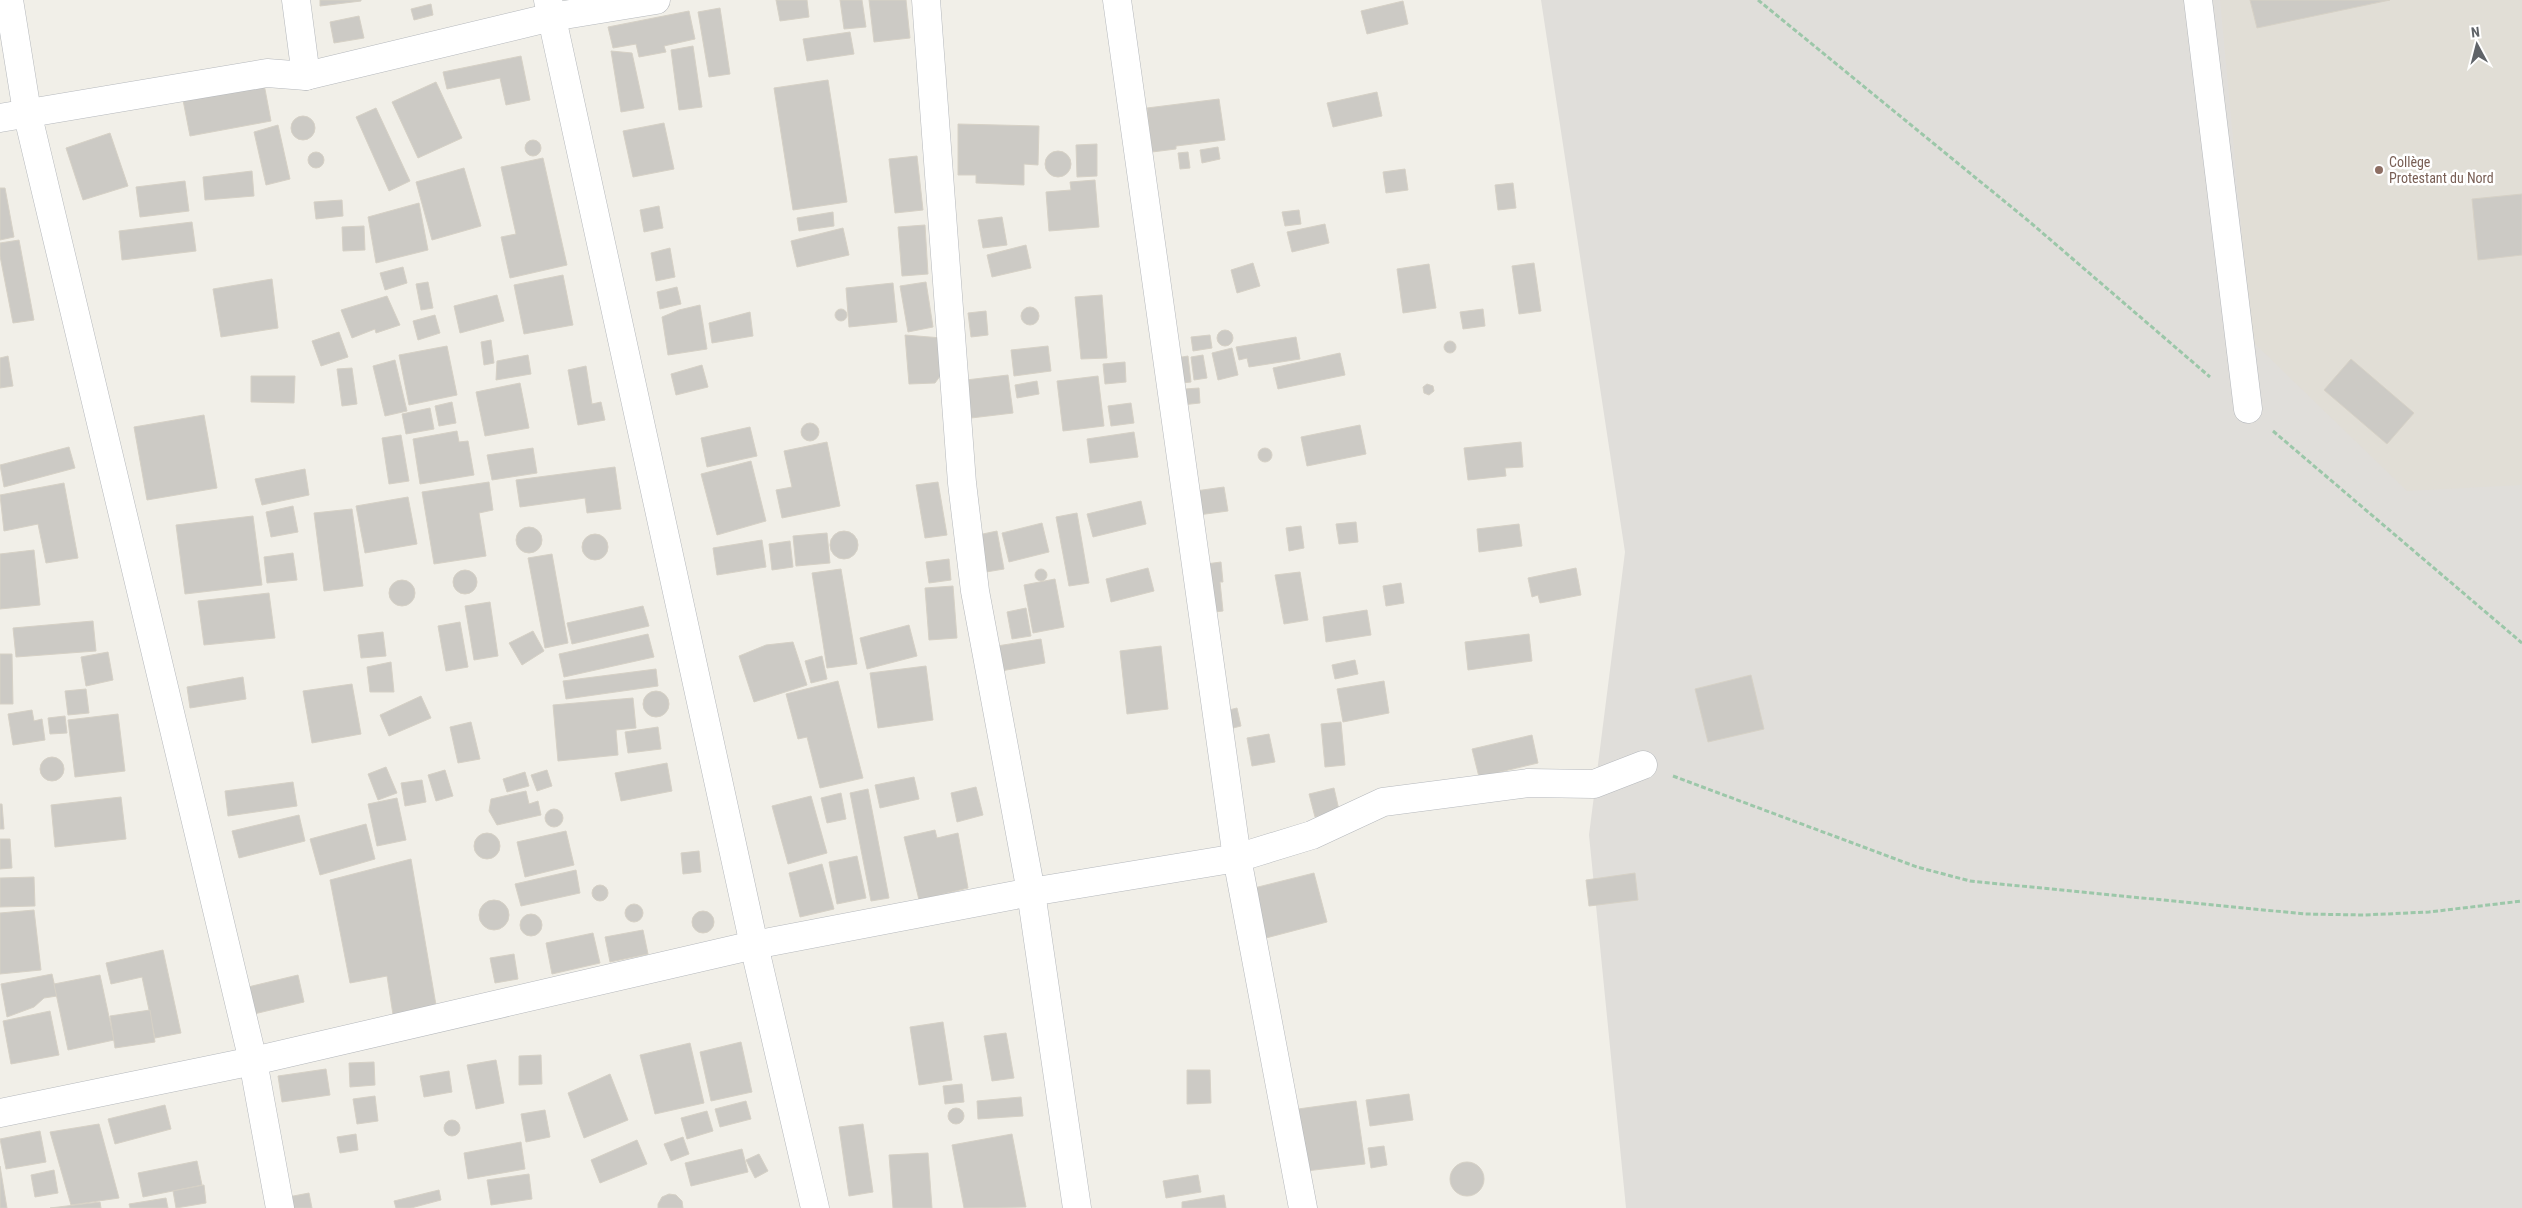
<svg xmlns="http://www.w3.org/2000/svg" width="2522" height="1208" viewBox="0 0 2522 1208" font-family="'Roboto Condensed',sans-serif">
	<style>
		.industrial { fill: #e0deda }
		.education { fill: #e1ded6 }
		.building { fill: #cccac5; stroke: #d6d1c6 }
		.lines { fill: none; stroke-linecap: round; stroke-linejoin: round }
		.minor-casing { stroke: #b5b8bc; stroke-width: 29 }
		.path { stroke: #9cc7a9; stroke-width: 3; stroke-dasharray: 5 2.5; stroke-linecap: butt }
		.minor { stroke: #fff; stroke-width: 28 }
		.education-dot { fill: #8d6e63; stroke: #fff; stroke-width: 2 }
		.labels { text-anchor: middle; stroke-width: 5; stroke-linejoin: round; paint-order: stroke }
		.education-label { font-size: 14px; fill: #785e54; stroke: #fff; text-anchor: start }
	</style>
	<rect width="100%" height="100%" fill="#f1efe8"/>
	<path class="industrial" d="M1541 0H2522V1208H1626L1589 835 1625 552Z"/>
	<path class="education" d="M2220 0H2522V485L2407 491 2252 341Z"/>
	<g class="building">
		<path d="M320 0H361V1L320 6Z"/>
		<path d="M776 0H807L809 17 780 21Z"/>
		<path d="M840 0H862L866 27 844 29Z"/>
		<path d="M869 0H906L910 38 874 42Z"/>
		<path d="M2250 0H2390L2257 28Z"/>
		<path d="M1403 1 1408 24 1367 34 1361 11Z"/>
		<path d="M431 4 433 15 414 20 411 9Z"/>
		<path d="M720 8 730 74 709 77 698 12Z"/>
		<path d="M689 11 695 39 664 46 666 52 639 57 636 44 613 48 608 27Z"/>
		<path d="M359 16 364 38 334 43 330 22Z"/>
		<path d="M850 32 854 54 807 61 803 39Z"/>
		<path d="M693 46 702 107 679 110 671 50Z"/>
		<path d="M611 51 632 53 644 108 621 112Z"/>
		<path d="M521 56 530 100 506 105 500 78 447 89 443 72Z"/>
		<path d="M828 80 847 202 793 210 774 88Z"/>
		<path d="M436 82 462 138 418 158 392 102Z"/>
		<path d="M264 84 271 121 190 136 183 100Z"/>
		<path d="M1377 92 1382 116 1333 127 1327 103Z"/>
		<path d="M1219 99 1225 140 1176 146V149L1152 152 1147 108Z"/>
		<path d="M376 108 410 181 389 191 356 117Z"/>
		<circle cx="303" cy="128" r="12"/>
		<path d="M664 123 674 169 633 177 623 131Z"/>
		<path d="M958 124 1039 126 1038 165 1024 164V185L976 183V175H958Z"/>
		<path d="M278 125 290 179 266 185 254 132Z"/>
		<path d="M110 133 128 186 83 200 66 148Z"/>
		<circle cx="533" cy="148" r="8"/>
		<path d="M1097 144V176L1077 177 1076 145Z"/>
		<path d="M1218 147 1220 159 1202 163 1200 150Z"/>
		<circle cx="1058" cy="164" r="13"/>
		<path d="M1188 152 1190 168 1180 169 1178 153Z"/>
		<circle cx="316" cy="160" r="8"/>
		<path d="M917 156 923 210 895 213 889 159Z"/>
		<path d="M543 158 567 265 510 278 501 237 516 234 501 167Z"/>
		<path d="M464 168 481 226 432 240 416 182Z"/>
		<path d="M1405 169 1408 190 1386 193 1383 172Z"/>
		<path d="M252 171 254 196 205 200 203 177Z"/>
		<path d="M1095 180 1099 227 1049 231 1046 192 1071 190 1070 182Z"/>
		<path d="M185 181 189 211 140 217 136 187Z"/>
		<path d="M1513 183 1516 208 1498 210 1495 185Z"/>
		<path d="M0 188H5L14 237 0 240Z"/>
		<path d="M2522 194V255L2478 260 2472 199Z"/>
		<path d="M342 200 343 216 316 219 314 202Z"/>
		<path d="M419 203 428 250 376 263 368 217Z"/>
		<path d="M659 206 663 228 644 232 640 210Z"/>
		<path d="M1299 210 1301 224 1285 226 1282 212Z"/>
		<path d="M833 212 834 226 799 231 797 218Z"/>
		<path d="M1002 217 1007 245 983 248 978 220Z"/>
		<path d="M192 222 196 251 122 260 119 231Z"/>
		<path d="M1325 224 1329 243 1292 252 1287 232Z"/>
		<path d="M925 225 928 274 902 276 898 227Z"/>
		<path d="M364 226 365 250 343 251 342 227Z"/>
		<path d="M843 228 849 255 797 267 791 241Z"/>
		<path d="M19 240 34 320 13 323 0 256V243Z"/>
		<path d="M1026 245 1031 268 992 277 987 255Z"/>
		<path d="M670 248 675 277 656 281 651 253Z"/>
		<path d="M1253 263 1260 286 1237 293 1231 270Z"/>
		<path d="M1534 263 1541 311 1519 314 1512 266Z"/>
		<path d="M1429 264 1436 308 1403 313 1397 269Z"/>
		<path d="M403 267 407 283 385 290 380 273Z"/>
		<path d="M563 275 573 325 524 334 514 285Z"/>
		<path d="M272 279 278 328 221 337 213 289Z"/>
		<path d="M428 282 433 308 421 310 416 284Z"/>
		<path d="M926 282 933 327 908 332 900 286Z"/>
		<path d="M893 283 897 322 849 327 846 288Z"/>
		<path d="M677 287 681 304 660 309 657 292Z"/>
		<path d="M497 295 504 321 460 333 454 306Z"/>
		<path d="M1102 295 1107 358 1081 359 1075 297Z"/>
		<path d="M387 296 400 325 376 333 375 329 352 338 341 310Z"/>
		<path d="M700 305 707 349 668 355 662 317 679 310Z"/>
		<circle cx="1030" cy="316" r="9"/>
		<path d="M1483 309 1485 326 1463 329 1460 312Z"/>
		<circle cx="841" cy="315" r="6"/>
		<path d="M986 311 988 335 971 337 968 313Z"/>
		<path d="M750 312 753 336 712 343 709 323Z"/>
		<path d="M435 315 440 333 418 340 413 321Z"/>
		<circle cx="1225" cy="338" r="8"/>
		<path d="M339 332 348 357 321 366 312 341Z"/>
		<path d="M905 335 942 338 943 372 935 383 909 384Z"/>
		<path d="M1210 335 1212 348 1193 351 1191 337Z"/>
		<path d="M1296 337 1300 359 1249 367 1247 358 1239 360 1236 347Z"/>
		<path d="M491 340 494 363 484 365 481 342Z"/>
		<circle cx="1450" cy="347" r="6"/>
		<path d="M447 346 457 395 409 405 399 355Z"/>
		<path d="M1048 346 1051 371 1014 376 1011 350Z"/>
		<path d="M1232 348 1238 375 1218 380 1212 353Z"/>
		<path d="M1340 353 1345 375 1278 389 1273 368Z"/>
		<path d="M528 355 531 374 496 380 497 361Z"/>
		<path d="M1203 355 1207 378 1194 380 1191 357Z"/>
		<path d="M8 356 13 386 0 388V358Z"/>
		<path d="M1188 356 1191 382 1173 384 1170 359Z"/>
		<path d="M2351 359 2414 413 2387 444 2324 390Z"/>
		<path d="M395 360 407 411 385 416 373 366Z"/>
		<path d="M1125 362 1126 382 1105 384 1103 364Z"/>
		<path d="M702 365 708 387 676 395 671 374Z"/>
		<path d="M586 366 592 404 601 402 605 420 578 425 568 370Z"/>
		<path d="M352 368 357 404 342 406 337 369Z"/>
		<path d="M1008 375 1013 413 971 418 966 380Z"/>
		<path d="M251 376H295L294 403 251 402Z"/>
		<path d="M1098 376 1104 426 1063 431 1057 381Z"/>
		<path d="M1037 381 1039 394 1017 398 1015 385Z"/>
		<path d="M520 383 529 428 485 436 476 392Z"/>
		<path d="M1427 384 1433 386 1434 391 1429 395 1424 393 1423 387Z"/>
		<path d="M1199 388 1200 403 1172 406 1171 390Z"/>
		<path d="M452 402 456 423 439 426 435 406Z"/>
		<path d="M1131 403 1134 423 1111 426 1108 406Z"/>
		<path d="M430 408 434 429 406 434 402 414Z"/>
		<path d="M204 415 217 488 147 500 134 427Z"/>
		<circle cx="810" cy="432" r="9"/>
		<path d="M1360 425 1366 454 1307 466 1301 437Z"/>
		<path d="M750 427 757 456 707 467 701 438Z"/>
		<path d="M457 431 459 442 468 441 474 475 420 484 413 439Z"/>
		<path d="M1134 432 1138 457 1090 463 1087 439Z"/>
		<path d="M401 435 409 481 389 484 382 438Z"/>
		<path d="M827 442 840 506 782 518 776 490 792 487 784 451Z"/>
		<path d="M1521 442 1523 467 1505 468 1506 476 1468 480 1464 448Z"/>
		<path d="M69 447 75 468 4 487 0 465Z"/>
		<path d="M533 448 537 473 492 480 487 455Z"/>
		<circle cx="1265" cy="455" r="7"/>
		<path d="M751 461 766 521 717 535 701 474Z"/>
		<path d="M615 467 621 509 587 513 585 498 520 507 516 480Z"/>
		<path d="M305 469 309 495 262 505 255 479Z"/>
		<path d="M489 482 493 510 479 513 486 556 434 564 422 492Z"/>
		<path d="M938 482 947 535 925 538 916 485Z"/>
		<path d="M64 483 78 558 46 563 38 524 4 531 0 495Z"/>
		<path d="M1224 487 1228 511 1183 517 1181 493Z"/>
		<path d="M408 497 417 544 365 553 356 506Z"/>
		<path d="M1141 501 1146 524 1093 537 1087 514Z"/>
		<path d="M293 506 298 532 271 537 266 512Z"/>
		<path d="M352 509 363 586 324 591 314 513Z"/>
		<path d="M1077 513 1089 583 1069 586 1056 517Z"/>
		<path d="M253 516 262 585 185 594 176 525Z"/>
		<path d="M1356 522 1358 542 1339 544 1336 524Z"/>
		<path d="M1042 523 1049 552 1009 562 1002 533Z"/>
		<path d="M1519 524 1522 546 1479 552 1477 529Z"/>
		<path d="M1301 526 1304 548 1289 551 1286 528Z"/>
		<circle cx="529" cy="540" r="13"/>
		<circle cx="844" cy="545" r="14"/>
		<path d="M997 531 1004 569 986 572 978 535Z"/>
		<path d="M827 533 830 563 796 566 793 536Z"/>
		<circle cx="595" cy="547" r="13"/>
		<path d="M762 540 766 567 717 575 713 548Z"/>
		<path d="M790 541 793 567 772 570 769 544Z"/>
		<path d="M34 550 40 605 0 609V554Z"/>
		<path d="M293 553 297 580 267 583 264 557Z"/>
		<path d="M552 554 568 643 545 648 528 558Z"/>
		<path d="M949 559 951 580 929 583 926 562Z"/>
		<path d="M1221 562 1223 582H1220L1223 611 1197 614 1191 566Z"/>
		<path d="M1148 568 1154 591 1111 602 1106 579Z"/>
		<path d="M1576 568 1581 595 1540 603 1538 595 1532 597 1528 578Z"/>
		<circle cx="1041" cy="575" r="6"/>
		<path d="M841 569 857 664 827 668 812 573Z"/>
		<circle cx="465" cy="582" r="12"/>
		<path d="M1300 572 1308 620 1284 624 1275 575Z"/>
		<path d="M1055 579 1064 627 1033 633 1024 585Z"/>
		<circle cx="402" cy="593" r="13"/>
		<path d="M1401 583 1404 603 1386 606 1383 586Z"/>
		<path d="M953 586 957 638 929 640 925 588Z"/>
		<path d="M269 593 275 638 204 645 198 601Z"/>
		<path d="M490 602 498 656 474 660 465 606Z"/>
		<path d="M643 606 649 626 572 644 567 623Z"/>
		<path d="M1026 608 1031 636 1012 639 1007 612Z"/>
		<path d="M1367 610 1371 635 1326 642 1323 617Z"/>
		<path d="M93 621 96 651 16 657 13 628Z"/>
		<path d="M460 622 468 667 446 671 438 626Z"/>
		<path d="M909 625 917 656 867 669 860 638Z"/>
		<path d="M533 631 544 651 522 665 509 643Z"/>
		<path d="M383 632 386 656 361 658 358 635Z"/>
		<path d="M648 634 654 657 564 677 559 654Z"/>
		<path d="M1529 634 1532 661 1468 670 1465 642Z"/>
		<path d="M1041 639 1045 663 1001 671 997 646Z"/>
		<path d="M793 642 807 685 754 702 739 656 766 645Z"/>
		<path d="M1161 646 1168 709 1127 714 1120 651Z"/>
		<path d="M108 652 113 680 86 686 81 657Z"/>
		<path d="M0 654H12L13 704H0Z"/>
		<path d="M822 656 827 679 811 683 805 661Z"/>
		<path d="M1355 660 1358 674 1335 679 1332 665Z"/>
		<path d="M391 662 394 692H370L367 667Z"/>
		<path d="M926 666 933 720 878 728 870 673Z"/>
		<path d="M656 669 658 686 566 699 563 681Z"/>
		<path d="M1751 675 1764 729 1708 742 1695 689Z"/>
		<path d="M243 677 246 699 190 708 187 687Z"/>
		<path d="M838 681 863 778 820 788 807 737 798 739 786 694Z"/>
		<path d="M1384 681 1389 713 1343 722 1337 689Z"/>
		<path d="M352 684 361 734 312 743 303 691Z"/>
		<path d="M86 689 89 713 68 715 65 691Z"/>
		<circle cx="656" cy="704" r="13"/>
		<path d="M421 696 431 718 389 736 380 715Z"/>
		<path d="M633 698 636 728 616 730 618 755 558 761 553 705Z"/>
		<path d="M1237 708 1241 726 1209 734 1205 716Z"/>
		<path d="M32 710 34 721 42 719 45 740 13 745 8 714Z"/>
		<path d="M118 714 125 771 75 777 68 720Z"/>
		<path d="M65 716 67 733 50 734 48 718Z"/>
		<path d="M471 722 480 759 458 763 450 727Z"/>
		<path d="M1341 722 1345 765 1325 767 1321 724Z"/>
		<path d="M658 727 661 749 628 753 625 732Z"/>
		<path d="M1269 734 1275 762 1252 766 1247 738Z"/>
		<path d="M1532 735 1538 763 1479 777 1472 749Z"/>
		<circle cx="52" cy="769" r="12"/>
		<path d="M667 763 672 791 621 801 615 773Z"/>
		<path d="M386 767 397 793 378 800 368 774Z"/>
		<path d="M445 770 453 796 436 801 428 775Z"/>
		<path d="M547 770 552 786 537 791 531 775Z"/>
		<path d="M525 772 529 786 507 792 503 779Z"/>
		<path d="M914 777 919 799 880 808 875 785Z"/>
		<path d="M422 780 426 802 405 806 401 783Z"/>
		<path d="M293 782 297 806 228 816 225 791Z"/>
		<path d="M976 787 983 815 957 822 951 793Z"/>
		<path d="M1334 788 1339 810 1315 817 1309 794Z"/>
		<path d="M868 789 889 898 871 901 850 793Z"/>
		<path d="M526 791 529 804 538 801 541 815 497 825 489 811 491 799Z"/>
		<path d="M841 793 846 819 827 823 821 798Z"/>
		<path d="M811 796 827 853 788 864 772 806Z"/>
		<path d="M121 797 126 839 55 847 51 805Z"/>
		<path d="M397 798 406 840 377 846 368 804Z"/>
		<path d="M0 804H2L4 829H0Z"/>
		<circle cx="554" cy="818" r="9"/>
		<path d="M299 815 305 841 239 858 232 831Z"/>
		<path d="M366 824 375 859 320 875 310 839Z"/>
		<path d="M935 830 937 838 958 833 968 888 919 900 904 837Z"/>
		<path d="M566 831 574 865 525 877 517 842Z"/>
		<circle cx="487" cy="846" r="13"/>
		<path d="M0 839H10L12 868 0 869Z"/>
		<path d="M699 851 701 872 683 874 681 853Z"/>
		<path d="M857 856 866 898 837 904 829 862Z"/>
		<path d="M411 859 437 1011 394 1021 387 976 350 983 330 880Z"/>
		<path d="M822 864 834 909 800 917 789 873Z"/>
		<path d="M576 870 580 893 521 906 515 884Z"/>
		<path d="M1314 873 1327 922 1243 944 1230 894Z"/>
		<path d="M1635 873 1638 900 1589 906 1586 880Z"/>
		<path d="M34 877 35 906 0 907V878Z"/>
		<circle cx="600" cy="893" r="8"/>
		<circle cx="494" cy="915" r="15"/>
		<circle cx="634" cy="913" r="9"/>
		<path d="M34 910 41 970 0 974V913Z"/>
		<circle cx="703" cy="922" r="11"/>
		<circle cx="531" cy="925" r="11"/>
		<path d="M643 930 648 954 610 962 605 937Z"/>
		<path d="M593 933 600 963 552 974 546 943Z"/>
		<path d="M163 950 181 1033 155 1038 142 977 111 984 106 963Z"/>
		<path d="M514 954 518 979 495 983 490 958Z"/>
		<path d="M52 974 57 996 44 998 34 1007 7 1017 1 984Z"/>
		<path d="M100 975 114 1040 68 1050 54 984Z"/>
		<path d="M298 975 304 1002 254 1014 248 987Z"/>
		<path d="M150 1010 155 1042 115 1048 110 1016Z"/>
		<path d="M50 1011 59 1055 11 1064 3 1021Z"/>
		<path d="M943 1022 952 1080 919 1085 910 1027Z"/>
		<path d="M1006 1033 1014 1078 992 1081 984 1036Z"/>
		<path d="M741 1042 752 1092 711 1101 700 1052Z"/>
		<path d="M690 1043 704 1103 655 1114 640 1055Z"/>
		<path d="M541 1055 542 1084 519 1085V1056Z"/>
		<path d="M496 1060 504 1103 476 1109 467 1065Z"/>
		<path d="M374 1062 375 1085 350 1087 349 1063Z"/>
		<path d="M326 1069 330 1095 282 1102 278 1076Z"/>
		<path d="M1187 1070H1210L1211 1103 1187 1104Z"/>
		<path d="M449 1071 452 1092 424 1097 420 1076Z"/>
		<path d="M610 1074 628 1120 584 1138 568 1093Z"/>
		<path d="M962 1084 964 1102 945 1104 943 1086Z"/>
		<path d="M1409 1094 1413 1120 1370 1126 1366 1100Z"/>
		<path d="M375 1096 378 1121 357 1124 353 1099Z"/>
		<path d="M1021 1097 1023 1116 978 1119 977 1101Z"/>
		<path d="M746 1101 751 1119 720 1127 715 1109Z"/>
		<path d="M1356 1101 1365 1164 1306 1171 1298 1109Z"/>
		<path d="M165 1105 171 1129 115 1144 108 1119Z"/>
		<circle cx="956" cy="1116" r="8"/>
		<path d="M545 1110 550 1137 526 1142 521 1114Z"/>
		<path d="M707 1111 713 1131 687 1139 681 1118Z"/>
		<circle cx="452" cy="1128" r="8"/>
		<path d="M99 1124 119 1198 71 1205 50 1132Z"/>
		<path d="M863 1124 873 1192 849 1196 839 1127Z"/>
		<path d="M40 1131 46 1162 6 1169 0 1139Z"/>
		<path d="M356 1134 358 1150 340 1153 337 1137Z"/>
		<path d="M1012 1134 1026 1207 964 1208 952 1145Z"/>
		<path d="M683 1137 689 1154 671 1161 664 1144Z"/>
		<path d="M637 1140 647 1164 600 1183 591 1160Z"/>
		<path d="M521 1142 525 1169 468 1179 464 1153Z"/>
		<path d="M1384 1146 1387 1165 1371 1168 1368 1148Z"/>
		<path d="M742 1149 748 1172 691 1186 685 1163Z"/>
		<path d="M928 1153 932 1208H893L889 1155Z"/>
		<path d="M759 1154 768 1171 755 1178 746 1160Z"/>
		<path d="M197 1161 202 1185 143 1197 138 1173Z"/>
		<circle cx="1467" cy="1179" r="17"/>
		<path d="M0 1166 7 1208H0Z"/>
		<path d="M54 1170 58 1193 35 1197 31 1175Z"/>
		<path d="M529 1174 532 1199 491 1205 487 1180Z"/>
		<path d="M1198 1175 1201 1192 1166 1198 1163 1181Z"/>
		<path d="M204 1185 206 1203 176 1208 173 1191Z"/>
		<path d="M439 1190 441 1200 411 1208H396L394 1201Z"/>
		<path d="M309 1193 312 1208H285L283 1198Z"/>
		<path d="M669 1194 676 1195 682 1201 683 1208H658V1204L662 1197Z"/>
		<path d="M1224 1195 1226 1208H1182V1202Z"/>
		<path d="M166 1198 168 1208H130L129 1204Z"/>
		<path d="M100 1202 101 1208H50Z"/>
	</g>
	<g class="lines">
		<g class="minor-casing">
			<g id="minor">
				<path d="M9 0 27 112 253 1061 280 1208"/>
				<path d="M296 0 306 76"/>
				<path d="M548 0 754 945 815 1208"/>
				<path d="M926 0 962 483 975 591 1031 892 1077 1208"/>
				<path d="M1117 0 1237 858 1303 1208"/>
				<path d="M2198 0 2248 409"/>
				<path d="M0 118 267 73 306 76 552 17 656 0"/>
				<path d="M0 1113 253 1061 754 945 1031 892 1237 858 1312 835 1383 802 1528 783 1594 784 1643 765"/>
			</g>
		</g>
		<g class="path">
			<path d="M1758 0 2031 223 2210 377"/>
			<path d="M2273 431 2522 643"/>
			<path d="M1673 776 1917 867 1970 881 2305 914 2364 915 2429 912 2522 901"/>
		</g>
		<use href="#minor" class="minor"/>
	</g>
	<circle class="education-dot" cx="2379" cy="170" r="5"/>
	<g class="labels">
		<g class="education-label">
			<text x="2389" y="167">Collège<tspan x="2389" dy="16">Protestant du Nord</tspan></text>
		</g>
	</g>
	<g transform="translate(2477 45) rotate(353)" stroke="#ffffff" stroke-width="4" paint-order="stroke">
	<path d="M0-4L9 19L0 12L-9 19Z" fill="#5f6368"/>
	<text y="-8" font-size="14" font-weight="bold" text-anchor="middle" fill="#5f6368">N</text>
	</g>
</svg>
